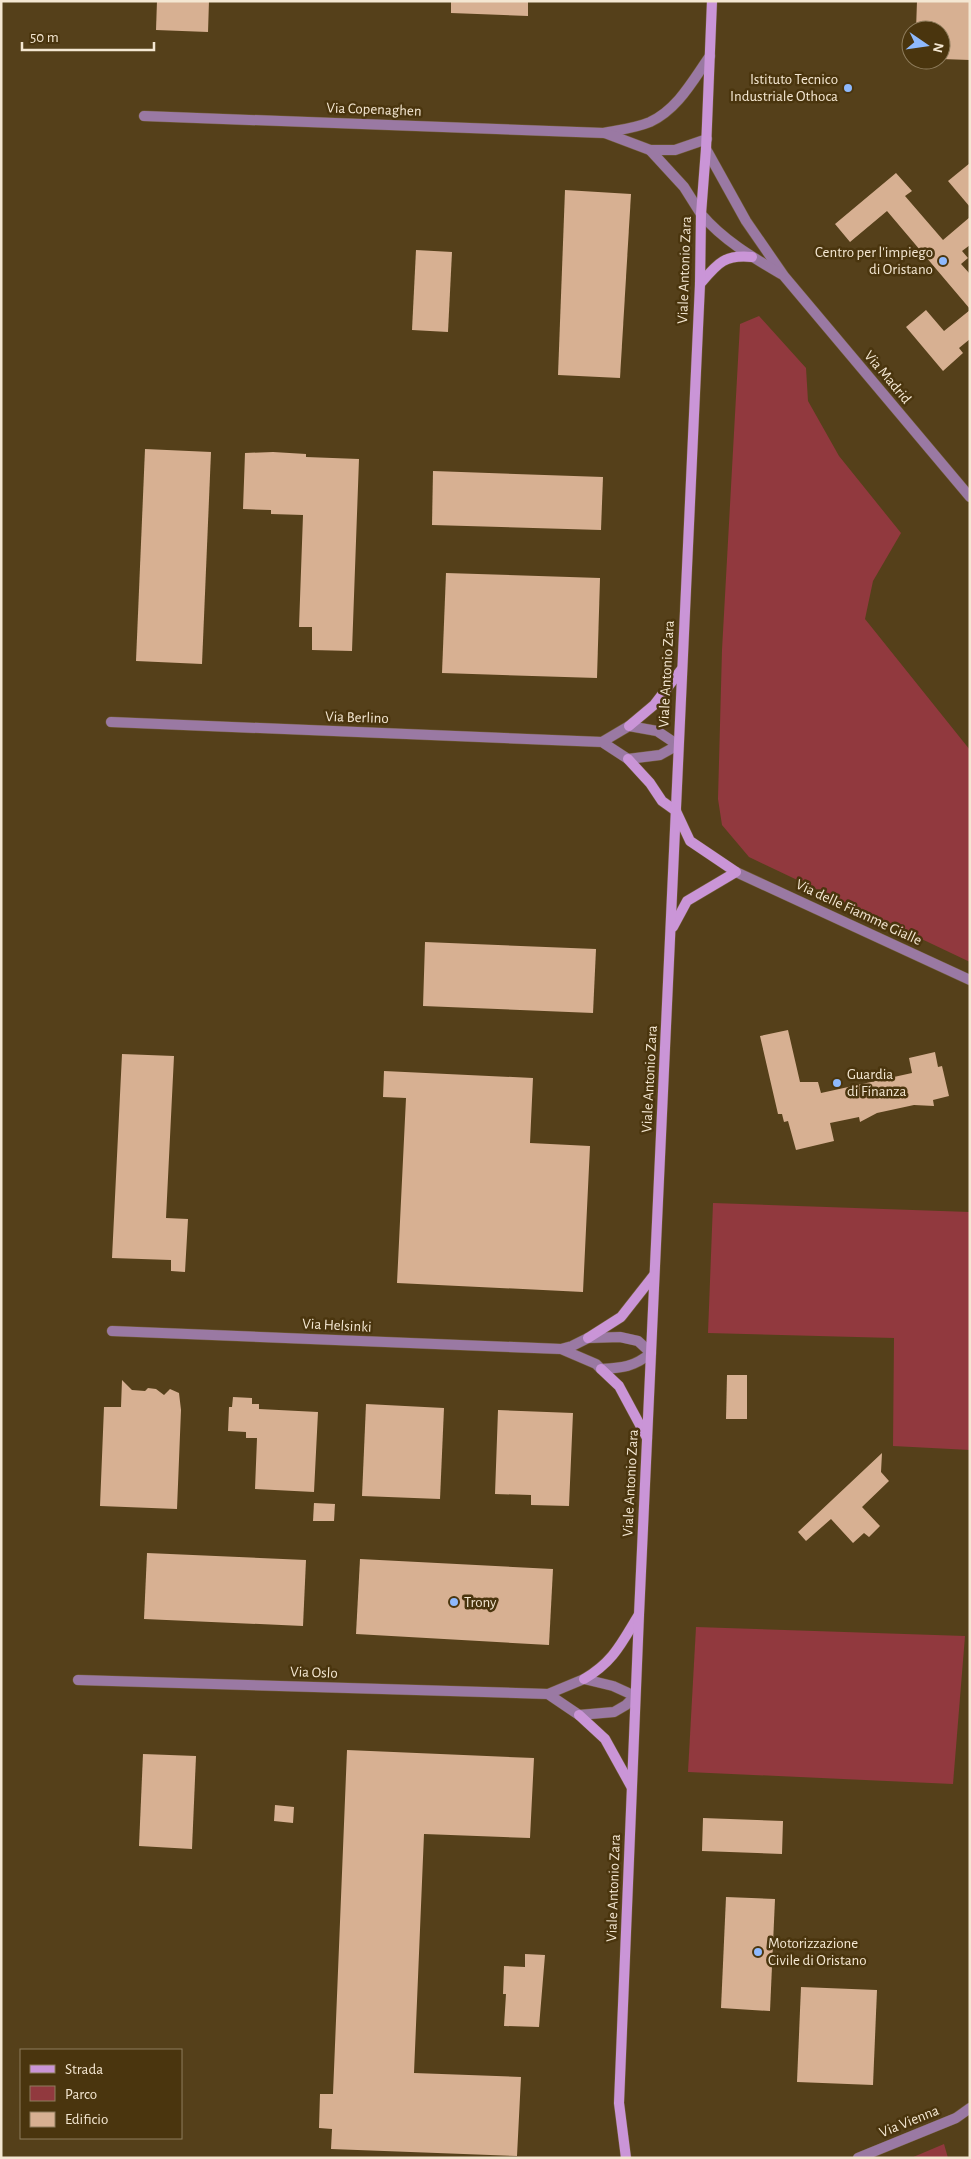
<svg xmlns="http://www.w3.org/2000/svg" width="971" height="2159" viewBox="0 0 971 2159" font-family="'Alegreya Sans',sans-serif">
	<style>
		.green { fill: #91393e }
		.building { fill: #d7b092 }
		.lines { fill: none; stroke-linecap: round; stroke-linejoin: round }
		.minor-casing { stroke: #725e3b; stroke-width: 11 }
		.tertiary-casing { stroke: #725e3b; stroke-width: 11 }
		.secondary-casing { stroke: #725e3b; stroke-width: 11 }
		.minor { stroke: #9a79a3; stroke-width: 10 }
		.tertiary { stroke: #9a79a3; stroke-width: 10 }
		.secondary { stroke: #ca95d7; stroke-width: 10 }
		.poi-dot { fill: #8eb9fd; stroke: #4a350e; stroke-width: 2 }
		.labels { text-anchor: middle; stroke-width: 5; stroke-linejoin: round; paint-order: stroke }
		.poi-label { font-size: 15px; fill: #f4e7d2; stroke: #4a350e; text-anchor: start }
		.street-label { font-size: 15px; fill: #f4e7d2; stroke: #4a350e }
	</style>
	<rect width="100%" height="100%" fill="#55401a"/>
	<g class="green">
		<path d="M759 316 806 368 808 401 839 456 901 533 873 581 865 619 970 750V962L749 857 722 825 718 799 722 650 740 324Z"/>
		<path d="M713 1203 970 1212V1450L893 1446 894 1338 708 1333Z"/>
		<path d="M696 1627 965 1636 953 1784 688 1772Z"/>
		<path d="M944 2144 948 2158H911Z"/>
	</g>
	<g class="building">
		<path d="M157 1H209L208 32 156 30Z"/>
		<path d="M451 1H528V16L451 13Z"/>
		<path d="M917 1H970V60L941 59V30H916Z"/>
		<path d="M970 163V207L948 181Z"/>
		<path d="M896 173 912 191 905 196 943 240 970 217V245L962 251 968 258 961 264 970 274V309L887 211 850 242 835 224Z"/>
		<path d="M565 190 631 194 620 378 558 375Z"/>
		<path d="M416 250 452 252 448 332 412 330Z"/>
		<path d="M926 310 944 331 970 310V339L959 348 963 353 943 371 906 327Z"/>
		<path d="M145 449 211 452 202 664 136 661Z"/>
		<path d="M273 452 306 454V457L359 459 352 651 312 650V627H299L303 515 271 514V510L243 509 245 453Z"/>
		<path d="M433 471 603 477 601 530 432 525Z"/>
		<path d="M446 573 600 578 597 678 442 673Z"/>
		<path d="M425 942 596 949 593 1013 423 1006Z"/>
		<path d="M788 1030 800 1082H818L821 1093 912 1073 909 1058 935 1052 938 1067 942 1066 949 1096 933 1100 934 1106 914 1105 877 1113 860 1122 859 1117 830 1123 834 1141 796 1150 788 1121 784 1122 782 1114H778L760 1036Z"/>
		<path d="M122 1054 174 1056 166 1218 188 1219 185 1272 171 1271V1260L112 1258Z"/>
		<path d="M384 1071 533 1078 530 1143 590 1146 583 1292 397 1283 406 1098 383 1097Z"/>
		<path d="M727 1375H747V1419H726Z"/>
		<path d="M122 1380 132 1390 145 1391 148 1388 156 1389 164 1395 170 1389 179 1393 181 1410 177 1509 100 1506 104 1407H121Z"/>
		<path d="M233 1397 252 1398V1404H259V1409L318 1412 314 1492 255 1489 257 1438H246V1432L228 1431 229 1407H232Z"/>
		<path d="M366 1404 444 1408 440 1499 362 1496Z"/>
		<path d="M498 1410 573 1413 569 1506 531 1505V1495L495 1494Z"/>
		<path d="M882 1453 881 1472 889 1481 862 1507 880 1526 869 1537 864 1533 853 1543 831 1519 806 1541 798 1532Z"/>
		<path d="M314 1503 335 1504 334 1521H313Z"/>
		<path d="M147 1553 306 1560 303 1626 144 1619Z"/>
		<path d="M360 1559 553 1569 549 1645 356 1634Z"/>
		<path d="M347 1750 534 1758 530 1838 424 1834 414 2073 521 2077 517 2156 331 2149 332 2129 319 2128 320 2094H333Z"/>
		<path d="M143 1754 196 1756 192 1849 139 1846Z"/>
		<path d="M275 1805 294 1807 293 1823 274 1821Z"/>
		<path d="M703 1818 783 1821 782 1854 702 1851Z"/>
		<path d="M726 1897 775 1899 770 2011 721 2008Z"/>
		<path d="M525 1954 545 1955 539 2027 504 2026 506 1994H503L504 1966 525 1967Z"/>
		<path d="M801 1987 877 1990 873 2085 797 2082Z"/>
	</g>
	<g class="lines">
		<g class="minor-casing">
			<g id="minor">
				<path d="M144 116 604 133C618 130 636 128 650 122 678 109 693 80 710 56"/>
				<path d="M605 133 650 150H675L707 139"/>
				<path d="M650 150 684 187 701 214"/>
				<path d="M111 722 602 742 628 759 660 755 678 745 657 731 629 726 602 742"/>
				<path d="M736 872 970 980"/>
				<path d="M112 1331 561 1349 572 1346 588 1338 620 1337 638 1341 651 1353C634 1367 622 1368 601 1369L596 1364 561 1349"/>
				<path d="M78 1680 548 1694 584 1679 613 1686 635 1696 626 1705 614 1712 579 1715 548 1694"/>
				<path d="M858 2158 956 2118 970 2108"/>
			</g>
		</g>
		<g class="tertiary-casing">
			<g id="tertiary">
				<path d="M706 149 746 221 784 276 970 497"/>
				<path d="M701 214C723 240 752 257 781 274"/>
			</g>
		</g>
		<g class="secondary-casing">
			<g id="secondary">
				<path d="M700 284C717 264 724 254 752 257"/>
				<path d="M629 726 654 705 681 670"/>
				<path d="M628 759 650 783 662 801 676 811 690 841 736 872 687 901 673 927"/>
				<path d="M588 1338 621 1317 654 1275"/>
				<path d="M601 1369 619 1386 647 1438"/>
				<path d="M584 1679C613 1662 621 1644 638 1616"/>
				<path d="M579 1715 605 1739 631 1786"/>
				<path d="M626 2158 619 2103 639 1615 700 284 701 214 706 149 712 1"/>
			</g>
		</g>
		<use href="#minor" class="minor"/>
		<use href="#tertiary" class="tertiary"/>
		<use href="#secondary" class="secondary"/>
	</g>
	<g class="poi-dot">
		<circle cx="848" cy="88" r="5"/>
		<circle cx="943" cy="261" r="5"/>
		<circle cx="837" cy="1083" r="5"/>
		<circle cx="454" cy="1602" r="5"/>
		<circle cx="758" cy="1952" r="5"/>
	</g>
	<g class="labels">
		<g class="poi-label">
			<text x="838" y="84" text-anchor="end">Istituto Tecnico<tspan x="838" dy="17">Industriale Othoca</tspan></text>
			<text x="933" y="257" text-anchor="end">Centro per l'impiego<tspan x="933" dy="17">di Oristano</tspan></text>
			<text x="847" y="1079">Guardia<tspan x="847" dy="17">di Finanza</tspan></text>
			<text x="464" y="1607">Trony</text>
			<text x="768" y="1948">Motorizzazione<tspan x="768" dy="17">Civile di Oristano</tspan></text>
		</g>
		<g class="street-label">
			<text transform="translate(374 109) rotate(2)" y="5">Via Copenaghen</text>
			<text transform="translate(684 270) rotate(-88)" y="5">Viale Antonio Zara</text>
			<text transform="translate(888 377) rotate(50)" y="5">Via Madrid</text>
			<text transform="translate(666 674) rotate(-87)" y="5">Viale Antonio Zara</text>
			<text transform="translate(357 717) rotate(2)" y="5">Via Berlino</text>
			<text transform="translate(859 912) rotate(25)" y="5">Via delle Fiamme Gialle</text>
			<text transform="translate(649 1079) rotate(-87)" y="5">Viale Antonio Zara</text>
			<text transform="translate(337 1325) rotate(3)" y="5">Via Helsinki</text>
			<text transform="translate(630 1483) rotate(-87)" y="5">Viale Antonio Zara</text>
			<text transform="translate(314 1672) rotate(2)" y="5">Via Oslo</text>
			<text transform="translate(613 1888) rotate(-88)" y="5">Viale Antonio Zara</text>
			<text transform="translate(909 2121) rotate(-22)" y="5">Via Vienna</text>
		</g>
	</g>
	<rect width="971" height="2159" fill="none" stroke="#f4e7d2" stroke-width="5"/>
	<rect x="20" y="2049" width="162" height="90" fill="#4a350e" stroke="#8e7c5c"/>
	<rect x="30" y="2065" width="25" height="8" fill="#ca95d7" stroke="#8e7c5c"/>
	<text x="65" y="2074" font-size="15" fill="#f4e7d2">Strada</text>
	<rect x="30" y="2086" width="25" height="15" fill="#91393e" stroke="#8e7c5c"/>
	<text x="65" y="2099" font-size="15" fill="#f4e7d2">Parco</text>
	<rect x="30" y="2112" width="25" height="15" fill="#d7b092" stroke="#8e7c5c"/>
	<text x="65" y="2124" font-size="15" fill="#f4e7d2">Edificio</text>
	<g transform="translate(926 45) rotate(103)"><circle r="24" fill="#4a350e" stroke="#8e7c5c"/>
	<path d="M0-4L9 19L0 12L-9 19Z" fill="#8eb9fd"/>
	<text y="-8" font-size="14" font-weight="bold" text-anchor="middle" fill="#f4e7d2">N</text>
	</g>
	<path d="M22 42v8h132v-8" fill="none" stroke="#f4e7d2" stroke-width="2.5"/>
	<text x="30" y="42" font-size="15" fill="#f4e7d2" stroke="#4a350e" stroke-width="4" paint-order="stroke">50 m</text>
</svg>
